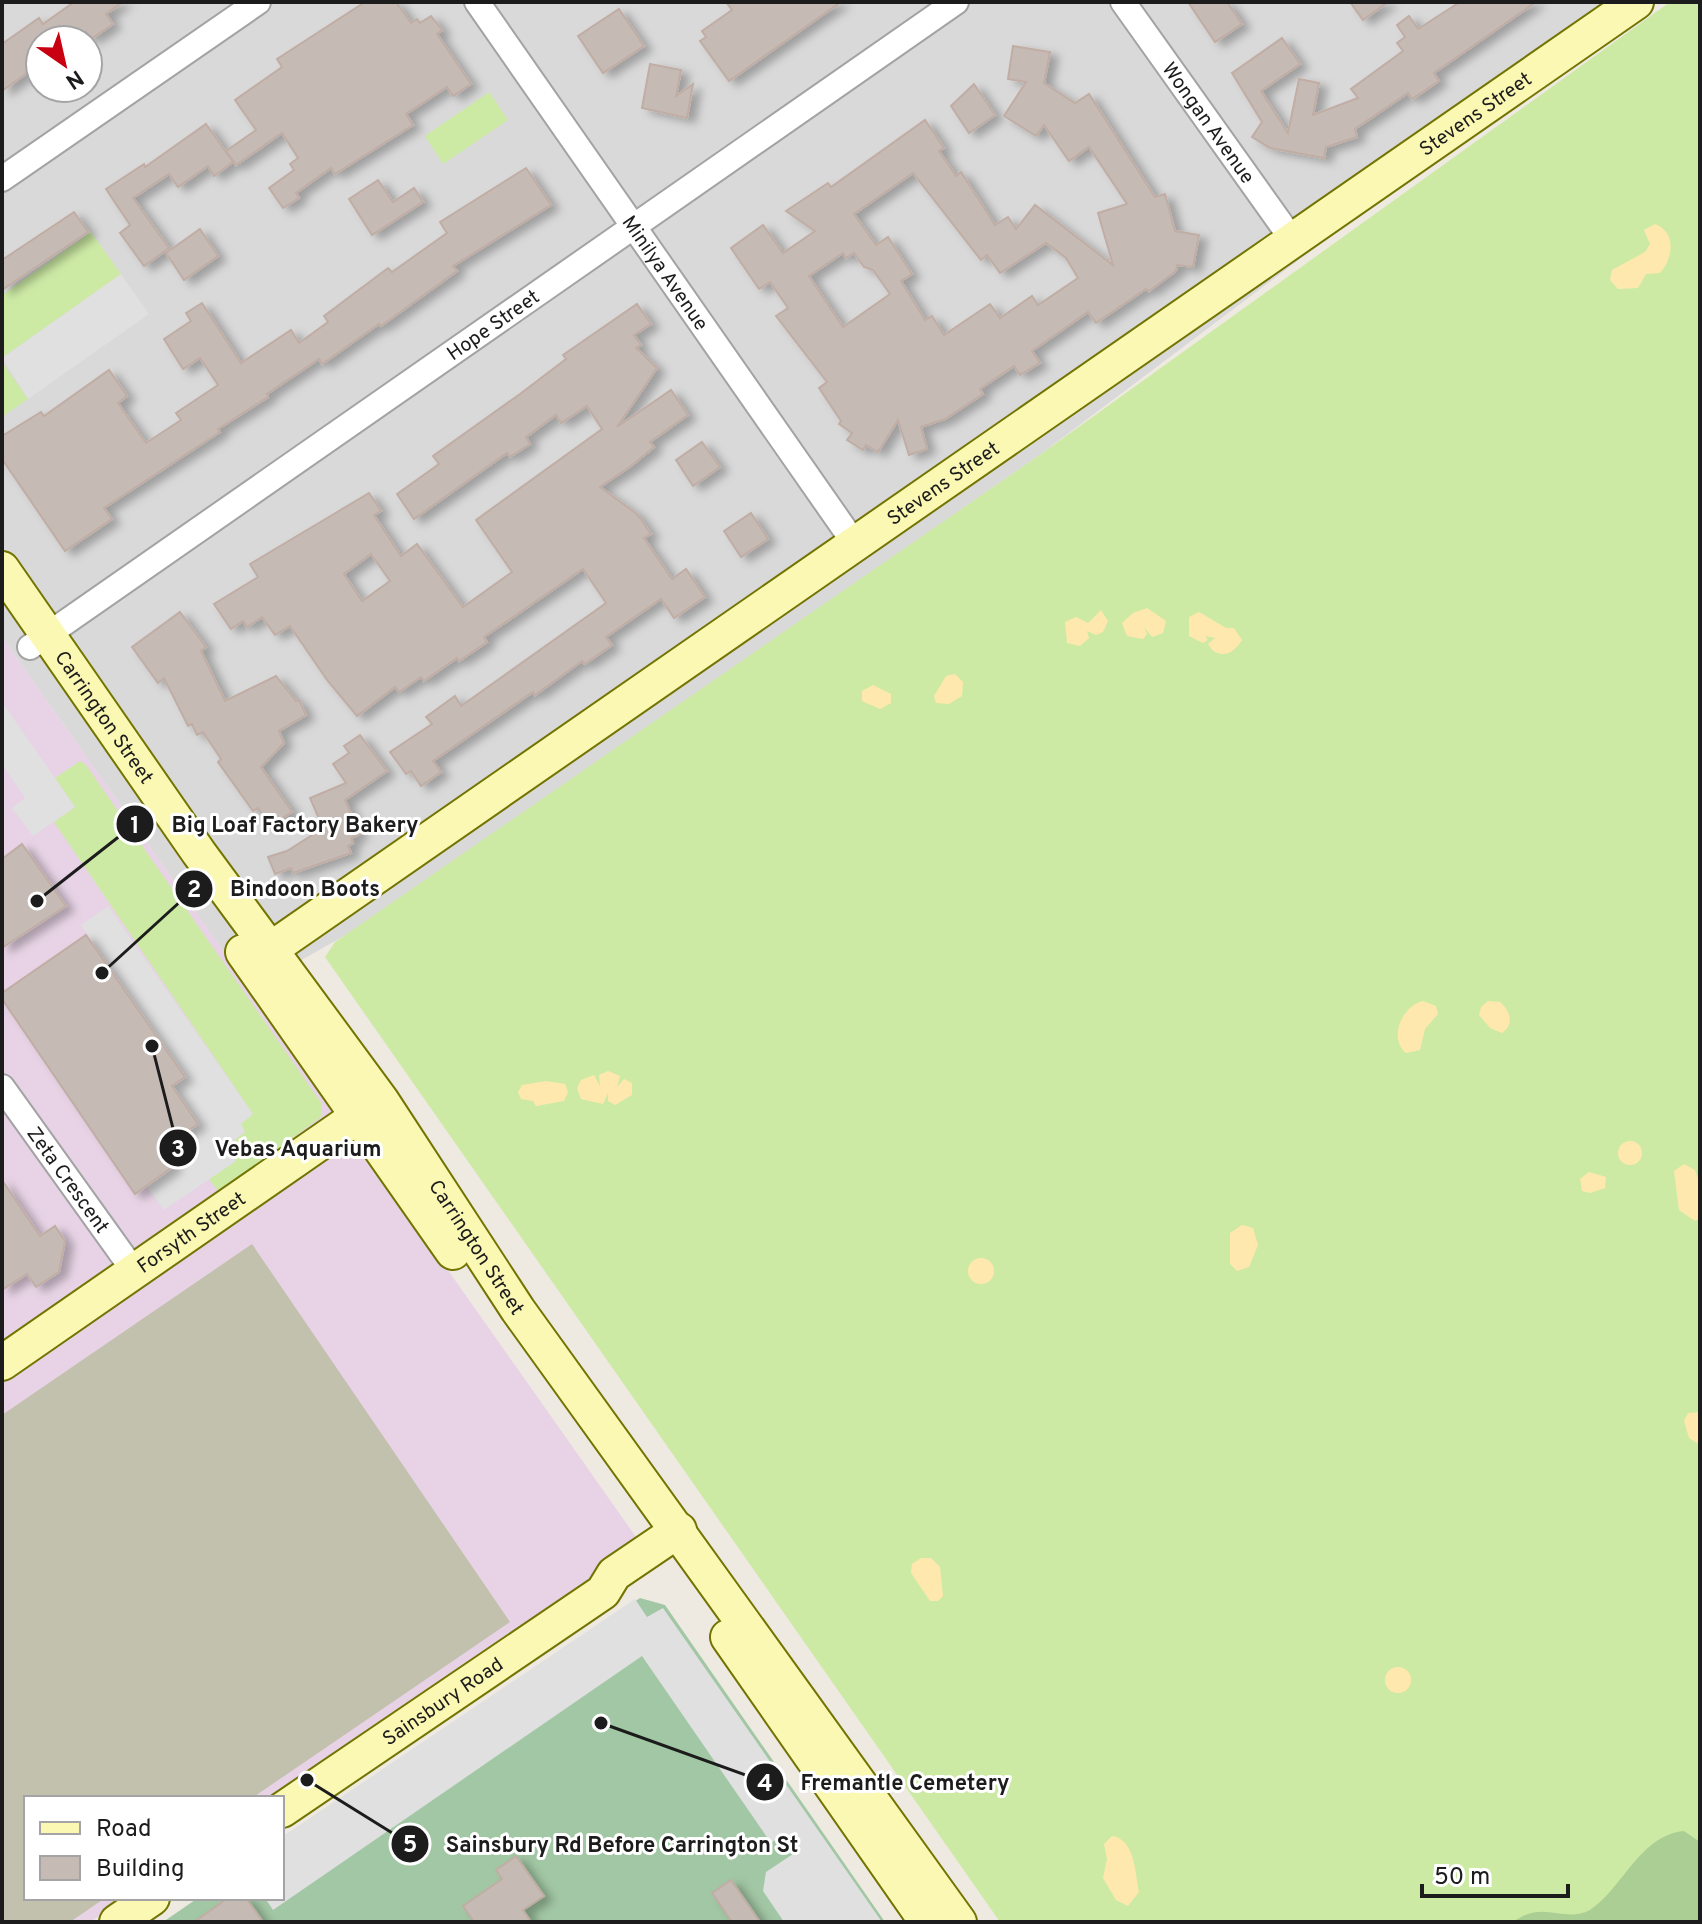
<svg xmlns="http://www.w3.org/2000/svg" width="1702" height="1924" viewBox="0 0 1702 1924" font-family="Overpass,sans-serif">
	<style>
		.residential { fill: #dad9d9; fill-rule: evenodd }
		.industrial { fill: #e7d3e5 }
		.construction { fill: #c2c1ad }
		.grass { fill: #cdeaa5 }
		.forest { fill: #abce95 }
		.sand { fill: #ffe8ae }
		.cemetery { fill: #a2c7a4 }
		.parking { fill: #e0e0e0 }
		.building { fill: #c6bab5; stroke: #c0ada4; stroke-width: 2; fill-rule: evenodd; filter: url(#shadow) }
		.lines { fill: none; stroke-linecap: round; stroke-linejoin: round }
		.street-casing { stroke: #a3a3a3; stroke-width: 28 }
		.secondary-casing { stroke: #727402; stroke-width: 38 }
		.street { stroke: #fff; stroke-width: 24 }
		.secondary { stroke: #fbf8b3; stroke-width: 34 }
		.labels { text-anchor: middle; stroke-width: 6; stroke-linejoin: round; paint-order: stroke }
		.street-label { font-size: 20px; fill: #1c1c1c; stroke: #fff }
		.leader { fill: none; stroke: #1c1c1c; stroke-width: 3 }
		.callout-dot { fill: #1c1c1c; stroke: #fff; stroke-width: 3 }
		.mark-label { font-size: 24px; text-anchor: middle; font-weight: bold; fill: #fff }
		.callout-label { font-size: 22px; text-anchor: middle; font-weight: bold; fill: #1c1c1c; stroke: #fff; stroke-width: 6; stroke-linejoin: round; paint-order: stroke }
	</style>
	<defs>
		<filter id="shadow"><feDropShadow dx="8" dy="4.5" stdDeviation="4" flood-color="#0004"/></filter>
	</defs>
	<rect width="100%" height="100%" fill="#eee9e1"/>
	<path class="residential" d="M2 2H1641L1041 454 351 932 250 989 2 637ZM40 40H88V88H40Z"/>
	<path class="industrial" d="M2 637 643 1547 273 1798H26V1898H126L90 1922H2Z"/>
	<path class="construction" d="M252 1244 510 1622 252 1798H26V1898H105L70 1922H2V1415Z"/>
	<g class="grass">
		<path d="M1670 2H1700V1922H1000L325 957 335 942 1041 454Z"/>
		<path d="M489 92 508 120 443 164 425 136Z"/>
		<path d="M91 232 121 274 2 358V295Z"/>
		<path d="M2 362 28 399 2 417Z"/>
		<path d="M80 761 86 765 322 1104 321 1117 224 1189 217 1190 209 1179 236 1161 227 1146 245 1132 240 1124 253 1114 54 822 75 807 55 778Z"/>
	</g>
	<path class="forest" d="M1684 1831 1700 1842V1922H1513C1545 1899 1563 1924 1590 1910 1623 1888 1640 1835 1684 1831Z"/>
	<g class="sand">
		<path d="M1655 224C1677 232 1673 259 1660 273L1646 274 1638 288 1618 289 1610 280 1612 270 1645 252 1650 244 1644 230Z"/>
		<path d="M1147 608 1166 621 1163 633 1152 637 1144 627 1147 634 1143 639 1127 636 1122 623 1133 613Z"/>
		<path d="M1101 610 1108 621 1103 632 1096 635 1087 631 1089 638 1080 646 1067 643 1065 622 1076 617 1088 623Z"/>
		<path d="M1199 612 1226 628H1234L1242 640C1234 652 1225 659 1212 650L1208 644 1215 638 1205 636 1208 640 1203 643 1189 636V617Z"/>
		<path d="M955 674 963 682 962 696 949 704 936 703 934 696 946 676Z"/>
		<path d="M873 685 891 694V703L880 709 862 701V691Z"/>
		<path d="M1423 1001 1436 1006 1438 1014 1425 1029 1420 1050 1406 1053C1388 1038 1402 1006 1423 1001Z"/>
		<path d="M1488 1001 1500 1002C1510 1011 1515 1024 1502 1033L1490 1028 1479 1015 1481 1007Z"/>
		<path d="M608 1071 620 1076 617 1087 624 1079 632 1083V1095L615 1105 608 1101V1093L603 1104 581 1099 577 1088 581 1080 594 1075 600 1086 599 1075Z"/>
		<path d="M546 1081 565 1084 568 1092 564 1101 536 1106 533 1101 521 1099 518 1092 522 1085Z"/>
		<circle cx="1630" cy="1153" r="12"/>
		<path d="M1684 1164 1695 1170 1700 1185V1218L1695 1221 1679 1210 1674 1171Z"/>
		<path d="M1589 1172 1606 1177 1605 1188 1590 1193 1582 1191 1580 1179Z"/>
		<path d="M1242 1225 1253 1228 1258 1245 1249 1267 1237 1271 1230 1264V1233Z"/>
		<circle cx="981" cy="1271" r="13"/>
		<path d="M1700 1412V1445L1689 1438 1684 1421 1688 1413Z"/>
		<path d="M921 1558H931L940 1567 943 1596 938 1601H930L911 1573 912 1564Z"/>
		<circle cx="1398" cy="1680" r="13"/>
		<path d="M1112 1836C1135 1839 1135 1873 1139 1892L1128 1906 1116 1900 1103 1878 1107 1859 1104 1844Z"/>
	</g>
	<path class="cemetery" d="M640 1598 665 1605 885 1922H163L198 1898H282V1841Z"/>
	<g class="parking">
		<path d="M121 274 149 314 28 399 2 358Z"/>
		<path d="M2 702 75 807 33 836 12 808 25 798 2 764Z"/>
		<path d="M108 906 253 1114 241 1124 245 1132 227 1145 236 1161 164 1210 146 1186 174 1166 162 1149 172 1086 185 1076 81 925Z"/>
		<path d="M635 1599 647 1617 663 1608 882 1922H784L763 1891 766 1872 796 1852 784 1834 771 1843 642 1656 273 1910 265 1898H282V1837Z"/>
	</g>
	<g class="building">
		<path d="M74 2H123L106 14 113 24 91 39 86 32 76 40H40V85L30 71 2 91V44L39 18 43 24Z"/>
		<path d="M365 2H396L411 23 417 19 420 23 431 16 442 30 437 34 471 84 453 96 447 87 406 114 413 125 335 174 331 168 296 193 299 198 283 208 269 188 294 170 290 164 298 158 282 133 236 165 226 151 256 130 235 100 282 67 277 59Z"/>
		<path d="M726 2H841L729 81 700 41 706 37 702 31 732 10Z"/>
		<path d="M1188 2H1227L1242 24 1215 42Z"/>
		<path d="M1350 2H1388L1363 20Z"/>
		<path d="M1460 2H1536L1434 73 1439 81 1412 99 1408 93 1355 129 1357 137 1326 147 1324 158 1270 148 1252 137 1262 122 1232 73 1282 38 1300 64 1261 91 1288 133 1299 79 1319 83 1313 115 1358 98 1351 89 1403 51 1397 43 1405 37 1397 25 1409 16 1418 29Z"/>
		<path d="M619 9 644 46 603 73 578 36Z"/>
		<path d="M1013 46 1050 52 1044 83 1075 103 1089 94 1155 197 1165 194 1175 231 1199 235 1193 267 1177 265 1176 271 1149 291 1146 289 1096 323 1088 312 1032 351 1040 363 1020 375 1014 366 980 389 983 394 945 419 921 427 927 449 909 455 898 420 878 452 866 445 863 450 847 440 852 433 839 424 841 421 819 388 827 382 776 316 788 308 770 282 759 289 731 248 763 225 783 253 815 231 786 211 828 183 831 187 925 120 944 148 939 151 956 176 961 172 995 225 1008 217 1016 229 1035 205 1113 265 1098 213 1127 204 1089 147 1069 161 1044 125 1036 136 1004 116 1026 82 1008 79ZM913 173 981 260 987 255 1000 273 1046 243 1066 258 1078 278 1038 305 1032 296 1000 318 990 304 944 335 932 316 925 320 901 281 912 274 888 237 876 245 854 214ZM843 253 846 258 854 253 864 267 873 270 890 294 843 327 809 276Z"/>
		<path d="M650 64 681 70 676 96 693 84 687 118 642 108Z"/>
		<path d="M974 84 995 115 969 133 951 106Z"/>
		<path d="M206 124 233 162 214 176 208 166 178 187 169 174 133 198 169 248 144 266 120 233 130 225 106 189 144 164 145 167Z"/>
		<path d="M526 168 551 205 453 266 457 271 381 326 379 324 322 364 319 359 267 394 268 397 218 429 220 432 104 508 112 519 65 551 2 459V436L41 412 44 416 109 370 127 396 118 403 146 443 181 420 176 413 218 385 200 358 183 369 164 339 191 321 186 313 202 303 241 363 291 330 299 343 328 322 324 316 388 268 392 272 447 233 440 222Z"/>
		<path d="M378 180 393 202 414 188 423 202 372 235 349 199Z"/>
		<path d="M74 212 88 232 2 290V260Z"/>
		<path d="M200 229 218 256 184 280 166 253Z"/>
		<path d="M637 304 651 324 634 335 641 345 636 348 657 368 617 427 671 390 688 415 650 442 654 447 631 466 600 487 637 514 651 534 644 538 672 579 686 569 705 597 674 618 661 599 606 637 612 645 585 664 582 661 535 695 533 692 433 761 441 772 421 786 411 771 406 774 390 752 432 724 426 717 455 696 461 706 606 603 583 569 484 637 487 642 459 661 457 658 424 681 421 677 399 692 395 687 357 716 327 680 290 626 275 635 262 617 247 627 243 621 231 629 214 604 258 577 250 564 369 493 381 511 374 515 401 556 417 544 463 607 512 572 476 520 602 429 587 406 561 423 556 415 526 437 530 444 510 457 507 453 414 519 397 494 439 464 433 456 520 394 566 359 563 355ZM371 554 390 581 362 601 344 574Z"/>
		<path d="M702 442 720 467 693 486 676 460Z"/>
		<path d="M751 513 768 539 741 557 724 531Z"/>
		<path d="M180 612 206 647 201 651 225 701 276 676 296 701 299 700 306 715 279 731 284 743 261 767 292 812 270 826 258 808 253 811 218 762 221 759 203 732 197 735 192 724 188 726 164 678 158 683 132 647Z"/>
		<path d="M360 735 387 771 345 800 360 834 351 838 353 843 348 846 351 853 293 873 291 868 275 874 268 857 287 851 323 828 310 798 346 783 333 764 349 753 344 746Z"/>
		<path d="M22 844 66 906 2 948V859Z"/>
		<path d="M86 935 185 1077 172 1086 198 1124 162 1149 174 1166 135 1194 2 999V993Z"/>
		<path d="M2 1180 40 1236 55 1226 65 1241 59 1272 36 1287 27 1274 2 1290Z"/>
		<path d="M516 1856 544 1896 523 1910 531 1922H474L463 1906 502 1879 496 1870Z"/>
		<path d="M731 1880 760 1922H732L712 1893Z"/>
		<path d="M228 1898H246L263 1922H194Z"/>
	</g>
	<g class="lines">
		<g class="street-casing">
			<g id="street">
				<path id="s1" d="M477 2 855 544"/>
				<path id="s2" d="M1123 2 1294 242"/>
				<path d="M2 179 258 2"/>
				<path id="s3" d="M30 647 956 2"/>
				<path id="s4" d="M2 1087 134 1271"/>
			</g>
		</g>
		<g class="secondary-casing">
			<g id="secondary">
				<path id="s5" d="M2 569 199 853 381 1100 518 1310 959 1922"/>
				<path d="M243 952 453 1252"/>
				<path id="s6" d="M251 963 1636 2"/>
				<path id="s7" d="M2 1363 377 1103"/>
				<path d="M728 1637 927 1922"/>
				<path id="s8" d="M282 1810 603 1592 614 1574 679 1530"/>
				<path d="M117 1922 152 1898"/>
			</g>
		</g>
		<use href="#street" class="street"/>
		<use href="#secondary" class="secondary"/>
	</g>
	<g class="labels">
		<g class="street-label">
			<text dy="7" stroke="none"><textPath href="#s6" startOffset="1490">Stevens Street</textPath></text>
			<text dy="7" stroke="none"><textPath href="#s2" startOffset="148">Wongan Avenue</textPath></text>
			<text dy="7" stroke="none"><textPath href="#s1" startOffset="330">Minilya Avenue</textPath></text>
			<text dy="7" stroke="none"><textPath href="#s3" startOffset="564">Hope Street</textPath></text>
			<text dy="7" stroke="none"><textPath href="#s6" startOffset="842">Stevens Street</textPath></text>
			<text dy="7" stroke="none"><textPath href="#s5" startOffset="180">Carrington Street</textPath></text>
			<text dy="7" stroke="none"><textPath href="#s4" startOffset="114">Zeta Crescent</textPath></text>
			<text dy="7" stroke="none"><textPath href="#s7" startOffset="230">Forsyth Street</textPath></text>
			<text dy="7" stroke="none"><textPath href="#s5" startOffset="828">Carrington Street</textPath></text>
			<text dy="7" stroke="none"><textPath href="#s8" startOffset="194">Sainsbury Road</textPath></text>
		</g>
	</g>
	<path class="leader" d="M37 901L135 824M102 973L194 889M152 1046L178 1148M601 1723L765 1782M307 1780L410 1844"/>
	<g class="callout-dot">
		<circle cx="37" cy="901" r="8"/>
		<circle cx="102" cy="973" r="8"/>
		<circle cx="152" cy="1046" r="8"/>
		<circle cx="601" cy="1723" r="8"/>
		<circle cx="307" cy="1780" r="8"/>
		<circle cx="135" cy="824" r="20"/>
		<circle cx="194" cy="889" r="20"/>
		<circle cx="178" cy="1148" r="20"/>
		<circle cx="765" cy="1782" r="20"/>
		<circle cx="410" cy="1844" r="20"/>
	</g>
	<g class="mark-label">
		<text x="135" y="833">1</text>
		<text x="194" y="897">2</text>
		<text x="178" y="1157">3</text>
		<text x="765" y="1791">4</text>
		<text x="410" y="1852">5</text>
	</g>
	<g class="callout-label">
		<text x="295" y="832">Big Loaf Factory Bakery</text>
		<text x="305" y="896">Bindoon Boots</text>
		<text x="298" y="1156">Vebas Aquarium</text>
		<text x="905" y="1790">Fremantle Cemetery</text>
		<text x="622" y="1852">Sainsbury Rd Before Carrington St</text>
	</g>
	<rect width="1702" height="1924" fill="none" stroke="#1c1c1c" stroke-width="8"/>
	<rect x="24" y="1796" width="260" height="104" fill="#ffffff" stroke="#a4a4a4" stroke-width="2"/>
	<rect x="40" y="1822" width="40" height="12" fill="#fbf8b3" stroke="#a4a4a4" stroke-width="2"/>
	<text x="96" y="1836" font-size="24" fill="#1c1c1c">Road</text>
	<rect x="40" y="1856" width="40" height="24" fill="#c6bab5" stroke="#a4a4a4" stroke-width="2"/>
	<text x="96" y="1876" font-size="24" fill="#1c1c1c">Building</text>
	<g transform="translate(64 64) rotate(146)"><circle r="38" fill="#ffffff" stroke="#a4a4a4" stroke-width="2"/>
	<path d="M0-6L14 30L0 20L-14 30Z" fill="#c80012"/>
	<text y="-12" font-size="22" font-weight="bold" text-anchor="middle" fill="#1c1c1c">N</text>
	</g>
	<path d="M1422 1884v12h146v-12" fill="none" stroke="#1c1c1c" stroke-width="4"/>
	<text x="1434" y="1884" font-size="24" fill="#1c1c1c" stroke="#ffffff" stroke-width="6" paint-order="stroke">50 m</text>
</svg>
